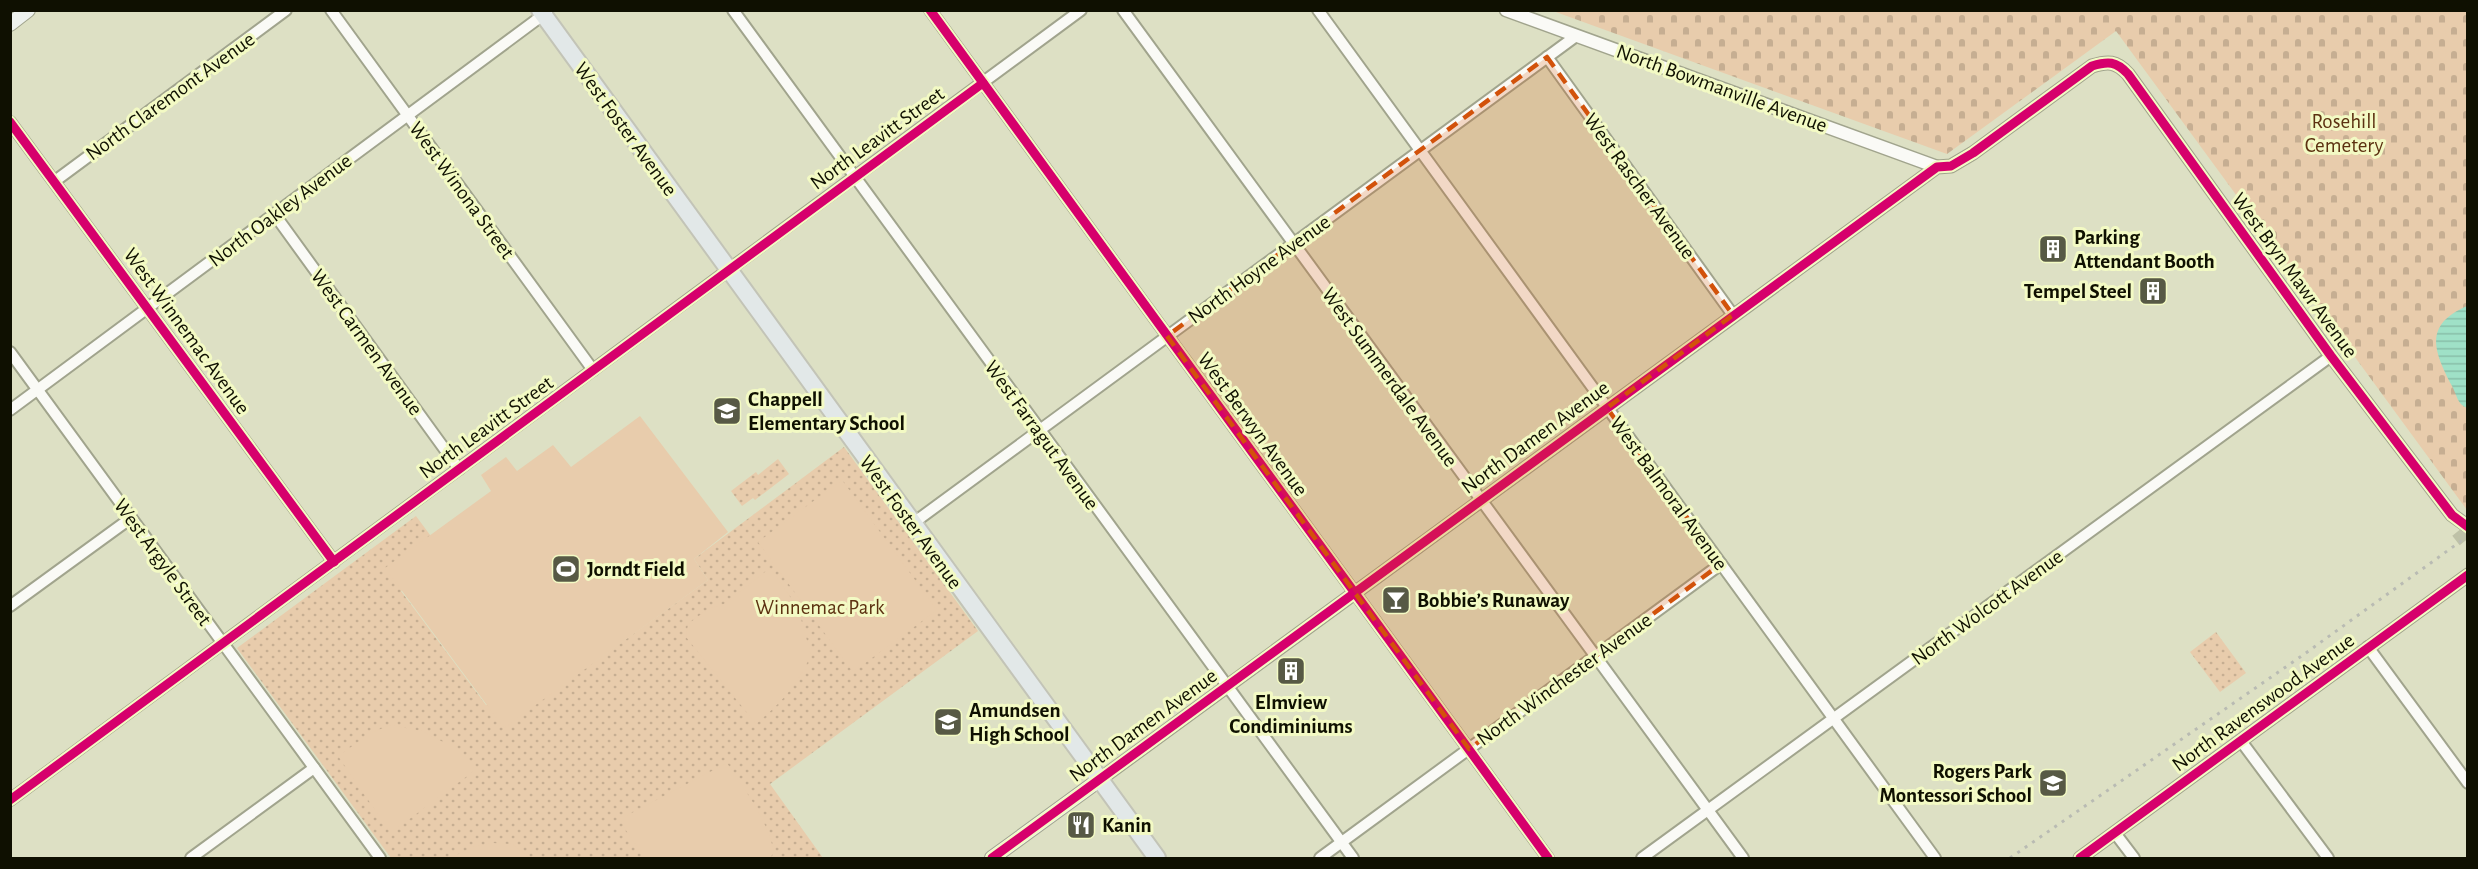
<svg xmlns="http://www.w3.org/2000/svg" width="2478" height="869" viewBox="0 0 2478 869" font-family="'Alegreya Sans',sans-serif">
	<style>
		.grass { fill: url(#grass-dots) }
		.cemetery { fill: url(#cemetery-stones) }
		.pitch { fill: #e8ccac }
		.water { fill: url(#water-rules) }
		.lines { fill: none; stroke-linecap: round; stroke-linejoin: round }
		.tertiary-tunnel { stroke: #bec1a7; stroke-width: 12; stroke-dasharray: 12 6; stroke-linecap: butt }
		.minor-casing { stroke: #a1a48d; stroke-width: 14 }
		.tertiary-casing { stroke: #a1a48d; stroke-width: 15 }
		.secondary-casing { stroke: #a1a48d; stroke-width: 16 }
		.primary-casing { stroke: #c3c4b7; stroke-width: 20 }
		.minor { stroke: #fafaf6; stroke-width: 10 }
		.tertiary { stroke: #fafaf6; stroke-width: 12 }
		.secondary { stroke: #eef2ee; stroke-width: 14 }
		.primary { stroke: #e2e8e8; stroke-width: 16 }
		.rail { stroke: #b9bbb3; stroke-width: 3; stroke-dasharray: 3 6; stroke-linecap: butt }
		.cycleway-casing { stroke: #f3fac4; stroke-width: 13 }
		.cycleway { stroke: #d6006c; stroke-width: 9 }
		.marked { fill: #d2520b; fill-opacity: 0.2; stroke: #d2520b; stroke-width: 4.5; stroke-dasharray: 12 8; stroke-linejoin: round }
		.labels { text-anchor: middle; stroke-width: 6; stroke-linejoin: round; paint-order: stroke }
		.street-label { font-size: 21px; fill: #0f1001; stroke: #f3fac4 }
		.park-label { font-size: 21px; fill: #5c3111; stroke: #f3fac4 }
		.poi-label { font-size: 21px; font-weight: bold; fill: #0f1001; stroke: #f3fac4; text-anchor: start }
	</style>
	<defs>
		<pattern id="grass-dots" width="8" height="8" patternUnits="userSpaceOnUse" patternTransform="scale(1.5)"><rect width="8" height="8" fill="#e8ccac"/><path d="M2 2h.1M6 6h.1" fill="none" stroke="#c6ae92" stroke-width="1.8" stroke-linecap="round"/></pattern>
		<pattern id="cemetery-stones" width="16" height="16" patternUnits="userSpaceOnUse" patternTransform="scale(1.5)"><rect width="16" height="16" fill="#e8ccac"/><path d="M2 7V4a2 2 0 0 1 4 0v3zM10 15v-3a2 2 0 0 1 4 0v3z" fill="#c6ae92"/></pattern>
		<pattern id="water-rules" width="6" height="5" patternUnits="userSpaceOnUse" patternTransform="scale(1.5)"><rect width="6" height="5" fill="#9fe1c7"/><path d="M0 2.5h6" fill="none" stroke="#88c0a9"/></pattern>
	</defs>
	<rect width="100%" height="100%" fill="#dde0c4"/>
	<g class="grass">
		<path d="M844 447 978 631 770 784 823 858H391L237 648 416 516 447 558 401 591 486 705 551 693 708 580 694 559Z"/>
		<path d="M778 459 789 474 755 500 753 498 742 506 731 491 756 472 758 475Z"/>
		<path d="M2216 632 2246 673 2220 692 2190 652Z"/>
	</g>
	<path class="cemetery" d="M1553 11H2467V510L2116 31 1947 154Z"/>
	<g class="pitch">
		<path d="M640 416 728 532 694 559 708 580 504 728 385 568 491 491 481 475 506 457 517 471 553 445 571 467Z"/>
		<path d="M842 480 937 610 853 672 758 542Z"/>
		<path d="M770 568 798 608 811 655C796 687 783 701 756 724L686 637 688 624 708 609 724 604Z"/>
		<path d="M390 725 422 731 447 744 474 771 396 829H388L338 756 371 733Z"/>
		<path d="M727 763C746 792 766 817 774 852L770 858H645L625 829 621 820 624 817Z"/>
		<path d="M493 843 512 844 530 858H450L473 847Z"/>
	</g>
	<path class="water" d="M2467 306V408C2457 404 2457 395 2452 386 2434 351 2423 325 2467 306Z"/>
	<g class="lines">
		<path class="tertiary-tunnel" d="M2457 532 2468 546"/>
		<g class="minor-casing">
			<g id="minor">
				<path d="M331 10 593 370"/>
				<path d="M733 10 1353 858"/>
				<path d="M930 10 1548 858"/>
				<path d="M1123 10 1743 858"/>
				<path d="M1318 10 1935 858"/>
				<path d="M1547 57 1733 315"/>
				<path d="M10 122 334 562"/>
				<path d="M55 181 286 10"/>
				<path d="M275 215 459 469"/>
				<path d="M10 352 380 858"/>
				<path d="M10 410 547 12"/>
				<path d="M912 524 1576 36"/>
				<path d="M10 606 131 518"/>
				<path d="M2368 647 2468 783"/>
				<path d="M2241 741 2328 858"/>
				<path d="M10 800 1081 10"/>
				<path d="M2115 833 2134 858"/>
				<path d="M191 858 314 768"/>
				<path d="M1320 858 1721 564"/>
				<path d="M1642 858 2331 356"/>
			</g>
		</g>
		<g class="tertiary-casing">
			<g id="tertiary">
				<path d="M1506 10 1937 167"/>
				<path d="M1099 780 1937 167 1951 166 1973 153 2092 66C2108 61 2116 61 2128 74L2331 356 2452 515 2466 525"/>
				<path d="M2080 858 2468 575"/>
			</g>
		</g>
		<g class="secondary-casing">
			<g id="secondary">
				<path d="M10 24 28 10"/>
				<path d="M992 858 1099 780"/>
			</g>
		</g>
		<g class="primary-casing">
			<path id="primary" d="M540 10 1157 858"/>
		</g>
		<use href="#minor" class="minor"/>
		<use href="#tertiary" class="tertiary"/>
		<use href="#secondary" class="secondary"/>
		<use href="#primary" class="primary"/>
		<path class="rail" d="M2010 858 2303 655 2468 536"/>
		<g class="cycleway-casing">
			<g id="cycleway">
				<path d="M930 10 1548 858"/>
				<path d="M10 122 334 562"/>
				<path d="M10 800 983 83"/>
				<path d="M992 858 1937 167 1951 166 1973 153 2092 66C2108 61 2116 61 2128 74L2331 356 2452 515 2468 527"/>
				<path d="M2080 858 2468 575"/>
			</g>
		</g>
		<use href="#cycleway" class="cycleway"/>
	</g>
	<path class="marked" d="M1547 57 1733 315 1607 408 1721 564 1469 749 1167 336Z"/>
	<defs>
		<g id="building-square" transform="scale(1.5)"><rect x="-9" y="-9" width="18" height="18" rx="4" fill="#575945" stroke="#f3fac4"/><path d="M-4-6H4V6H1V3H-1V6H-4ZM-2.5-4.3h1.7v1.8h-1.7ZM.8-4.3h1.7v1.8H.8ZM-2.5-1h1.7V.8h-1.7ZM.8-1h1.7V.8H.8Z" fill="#fff"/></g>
		<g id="school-square" transform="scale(1.5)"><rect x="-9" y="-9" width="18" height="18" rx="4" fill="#575945" stroke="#f3fac4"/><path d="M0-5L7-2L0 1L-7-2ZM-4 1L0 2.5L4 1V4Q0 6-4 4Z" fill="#fff"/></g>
		<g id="stadium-square" transform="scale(1.5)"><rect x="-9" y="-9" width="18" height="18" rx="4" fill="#575945" stroke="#f3fac4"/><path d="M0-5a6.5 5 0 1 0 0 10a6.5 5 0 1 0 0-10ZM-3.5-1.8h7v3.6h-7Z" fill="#fff"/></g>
		<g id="bar-square" transform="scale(1.5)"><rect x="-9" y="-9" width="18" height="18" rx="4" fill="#575945" stroke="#f3fac4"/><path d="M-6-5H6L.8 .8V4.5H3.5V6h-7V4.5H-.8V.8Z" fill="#fff"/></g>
		<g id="restaurant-square" transform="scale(1.5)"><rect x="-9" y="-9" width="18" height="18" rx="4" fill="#575945" stroke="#f3fac4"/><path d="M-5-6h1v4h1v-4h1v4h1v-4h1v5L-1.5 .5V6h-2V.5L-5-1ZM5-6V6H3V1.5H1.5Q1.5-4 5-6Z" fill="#fff"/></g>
	</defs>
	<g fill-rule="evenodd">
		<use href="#building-square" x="2053" y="249"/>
		<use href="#building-square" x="2153" y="291"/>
		<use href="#school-square" x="727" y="411"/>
		<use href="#stadium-square" x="566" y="569"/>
		<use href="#bar-square" x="1396" y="600"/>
		<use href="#building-square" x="1291" y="671"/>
		<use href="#school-square" x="948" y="722"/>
		<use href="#school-square" x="2053" y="783"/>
		<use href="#restaurant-square" x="1081" y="825"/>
	</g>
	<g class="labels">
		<g class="street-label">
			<text transform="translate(1722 88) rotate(20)" y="7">North Bowmanville Avenue</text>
			<text transform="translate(170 96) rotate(-36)" y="7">North Claremont Avenue</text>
			<text transform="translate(626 129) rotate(54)" y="7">West Foster Avenue</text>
			<text transform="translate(877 138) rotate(-36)" y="7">North Leavitt Street</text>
			<text transform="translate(1640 186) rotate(54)" y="7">West Rascher Avenue</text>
			<text transform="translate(462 190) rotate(54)" y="7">West Winona Street</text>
			<text transform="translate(280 210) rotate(-37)" y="7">North Oakley Avenue</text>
			<text transform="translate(1259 269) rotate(-36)" y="7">North Hoyne Avenue</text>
			<text transform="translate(2295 275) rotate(54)" y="7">West Bryn Mawr Avenue</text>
			<text transform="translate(187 331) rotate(54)" y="7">West Winnemac Avenue</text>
			<text transform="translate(367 342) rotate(54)" y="7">West Carmen Avenue</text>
			<text transform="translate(1390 377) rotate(54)" y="7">West Summerdale Avenue</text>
			<text transform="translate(1253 424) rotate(54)" y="7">West Berwyn Avenue</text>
			<text transform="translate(486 427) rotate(-36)" y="7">North Leavitt Street</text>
			<text transform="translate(1042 435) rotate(54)" y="7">West Farragut Avenue</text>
			<text transform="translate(1535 437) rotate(-36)" y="7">North Damen Avenue</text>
			<text transform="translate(1669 493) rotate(54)" y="7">West Balmoral Avenue</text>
			<text transform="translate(911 522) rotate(54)" y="7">West Foster Avenue</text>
			<text transform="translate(163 562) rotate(54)" y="7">West Argyle Street</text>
			<text transform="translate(1987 607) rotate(-36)" y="7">North Wolcott Avenue</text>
			<text transform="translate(1564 679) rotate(-36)" y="7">North Winchester Avenue</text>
			<text transform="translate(2263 702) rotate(-36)" y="7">North Ravenswood Avenue</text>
			<text transform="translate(1143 725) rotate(-36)" y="7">North Damen Avenue</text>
		</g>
		<g class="park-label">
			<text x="2344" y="128">Rosehill<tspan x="2344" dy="24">Cemetery</tspan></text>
			<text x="820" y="614">Winnemac Park</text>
		</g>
		<g class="poi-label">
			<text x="2074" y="244">Parking<tspan x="2074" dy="24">Attendant Booth</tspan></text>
			<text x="2132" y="298" text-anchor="end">Tempel Steel</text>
			<text x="748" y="406">Chappell<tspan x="748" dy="24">Elementary School</tspan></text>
			<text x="587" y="576">Jorndt Field</text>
			<text x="1417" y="607">Bobbie’s Runaway</text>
			<text x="1291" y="709" text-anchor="middle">Elmview<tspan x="1291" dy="24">Condiminiums</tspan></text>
			<text x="969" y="717">Amundsen<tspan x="969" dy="24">High School</tspan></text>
			<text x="2032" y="778" text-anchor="end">Rogers Park<tspan x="2032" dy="24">Montessori School</tspan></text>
			<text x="1102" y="832">Kanin</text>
		</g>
	</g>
	<rect width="2478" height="869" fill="none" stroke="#0f1001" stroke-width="24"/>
</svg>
